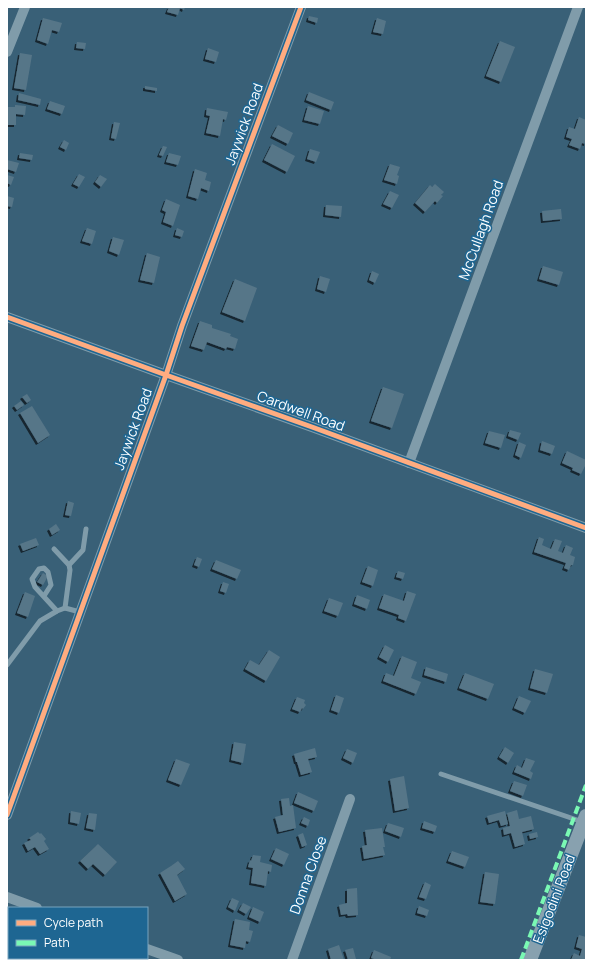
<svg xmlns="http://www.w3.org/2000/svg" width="593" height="967" viewBox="0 0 593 967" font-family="Manrope,sans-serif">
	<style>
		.building { fill: #577688; filter: url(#shadow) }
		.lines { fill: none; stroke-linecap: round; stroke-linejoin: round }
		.service { stroke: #809caa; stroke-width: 5 }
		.minor { stroke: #809caa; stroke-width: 10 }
		.secondary { stroke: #88a1af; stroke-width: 14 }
		.quiet { stroke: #7af9b4; stroke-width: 4; stroke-dasharray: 8 4; stroke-linecap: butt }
		.cycleway-casing { stroke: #1e6692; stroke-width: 8 }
		.cycleway { stroke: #ffac80; stroke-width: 5 }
		.labels { text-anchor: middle; stroke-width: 3; stroke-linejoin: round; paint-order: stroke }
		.street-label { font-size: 14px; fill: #fff; stroke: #1e6692 }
	</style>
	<defs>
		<filter id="shadow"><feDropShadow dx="-2" dy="2" stdDeviation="0" flood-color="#0009"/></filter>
	</defs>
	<rect width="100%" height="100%" fill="#396077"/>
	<g class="building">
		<path d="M169 7H185L184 10 180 8 178 15 167 12Z"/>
		<path d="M309 16 318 18 317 23 308 20Z"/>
		<path d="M43 18 62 23 59 32 52 30 48 44 37 40Z"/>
		<path d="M377 18 386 21 383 34 373 32Z"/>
		<path d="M500 41 515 47 501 82 486 76Z"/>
		<path d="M77 42 86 43 85 49 76 48Z"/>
		<path d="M208 48 219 52 216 62 205 59Z"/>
		<path d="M20 53 32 55 26 90 14 88Z"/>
		<path d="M145 86 157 88V91L145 89Z"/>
		<path d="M309 92 334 102 331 110 306 100Z"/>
		<path d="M19 93 41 99 40 105 18 100Z"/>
		<path d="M50 101 65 106 62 114 47 109Z"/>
		<path d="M15 105 26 106 25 115 16 114V125H7L8 107H15Z"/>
		<path d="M308 106 324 111 320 124 304 120Z"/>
		<path d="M207 108 228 112 226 120 223 119 220 136 206 133 210 116 206 115Z"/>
		<path d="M579 117 586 120V144L582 143 580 149 569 145 572 139 566 137 569 127 575 129Z"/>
		<path d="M114 122 120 123 116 139 111 138Z"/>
		<path d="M278 125 293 133 288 144 272 136Z"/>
		<path d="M64 140 69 143 66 150 60 147Z"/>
		<path d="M272 144 295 156 287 172 264 160Z"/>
		<path d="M163 146 167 147 163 156 159 155Z"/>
		<path d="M310 149 320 152 316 162 307 159Z"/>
		<path d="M20 153 33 155 32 160 19 158Z"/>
		<path d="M169 153 181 156 178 165 166 162Z"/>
		<path d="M7 160 19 163 16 172 7 169Z"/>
		<path d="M390 164 400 167 397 175 399 176 397 184 384 180Z"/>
		<path d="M195 169 207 173 205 180 211 182 209 191 201 188 198 199 188 196Z"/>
		<path d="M79 174 85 177 79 187 73 184Z"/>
		<path d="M7 175 14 177 11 185 7 183Z"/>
		<path d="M100 175 107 179 101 187 95 182Z"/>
		<path d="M435 184 444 192 441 195 443 196 437 203 435 201 425 212 415 203 430 185 432 187Z"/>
		<path d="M390 191 399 195 392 208 383 204Z"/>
		<path d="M7 196 14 198 12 207 7 206Z"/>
		<path d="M166 199 180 205 173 226 163 222 166 212 162 210Z"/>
		<path d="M326 205 342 206 341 217 325 215Z"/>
		<path d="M561 209 562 219 543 221 542 211Z"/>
		<path d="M87 228 96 231 92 244 82 241Z"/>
		<path d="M177 228 184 231 182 237 175 235Z"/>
		<path d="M113 237 124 240 119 255 109 251Z"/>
		<path d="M147 253 160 257 154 283 140 280Z"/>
		<path d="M543 266 563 272 559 285 539 279Z"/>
		<path d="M372 271 379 274 375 283 369 280Z"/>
		<path d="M320 276 330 279 326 292 317 289Z"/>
		<path d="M235 279 257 288 245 321 222 312Z"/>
		<path d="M200 321 212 325V328L231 334 230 336 238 339 235 349 227 347 226 349 207 342 204 350 191 346Z"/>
		<path d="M383 387 404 394 392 428 371 421Z"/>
		<path d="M27 394 31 400 27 403 22 397Z"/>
		<path d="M21 401 24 405 17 410 14 406Z"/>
		<path d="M32 406 50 435 38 443 20 413Z"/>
		<path d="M510 430 521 433 518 440 508 436Z"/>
		<path d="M489 431 505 435 501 448 485 443Z"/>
		<path d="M542 441 555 446 552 454 540 450Z"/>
		<path d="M519 442 526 445 521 458 515 455Z"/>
		<path d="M567 451 586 460V464L581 474 572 470 573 468 562 463Z"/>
		<path d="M68 501 74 503 71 516 65 515Z"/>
		<path d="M56 524 60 530 52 535 49 529Z"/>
		<path d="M539 537 544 539 542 545 551 549 555 539 562 541 558 551 563 553 566 545 573 548 570 555 575 557 573 565H571L569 570 564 568 566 563 534 552Z"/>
		<path d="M36 538 39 545 23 551 20 544Z"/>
		<path d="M197 557 202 559 199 567 194 565Z"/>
		<path d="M216 560 241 570 237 579 212 569Z"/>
		<path d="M368 566 378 570 373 586 362 582Z"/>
		<path d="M398 571 405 573 403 579 396 577Z"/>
		<path d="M43 573 48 576 43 585 37 582Z"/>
		<path d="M223 582 229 584 226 593 220 591Z"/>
		<path d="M407 591 416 594 406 621 398 618 399 615 379 608 384 594 404 601Z"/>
		<path d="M25 592 35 596 28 617 17 613Z"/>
		<path d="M357 595 370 600 367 609 354 604Z"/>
		<path d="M329 598 343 603 338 616 324 611Z"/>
		<path d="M385 645 394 650 388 662 379 657Z"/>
		<path d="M269 650 280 657 266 681 245 669 250 660 259 665Z"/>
		<path d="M402 656 417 662 411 678 421 682 416 694 383 681 386 673 394 676Z"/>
		<path d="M426 667 448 674 446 682 424 675Z"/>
		<path d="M535 669 553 674 547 693 530 688Z"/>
		<path d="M465 673 494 684 488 699 459 688Z"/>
		<path d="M336 695 344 698 339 713 331 710Z"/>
		<path d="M519 696 531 701 525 713 514 708Z"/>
		<path d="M297 697 305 700 304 703 306 705 303 709 302 708 300 712 292 709Z"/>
		<path d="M234 742 246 744 243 763 231 760Z"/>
		<path d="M505 747 514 753 508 763 499 757Z"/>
		<path d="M315 748 317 757 308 759 312 772 301 775 297 762H296L294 754Z"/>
		<path d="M347 749 357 753 353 763 343 758Z"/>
		<path d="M526 758 535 761 530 771 533 773 531 779 514 772 517 765 522 768Z"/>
		<path d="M176 759 190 764 181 785 168 780Z"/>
		<path d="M404 776 409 808 395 811 390 779Z"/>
		<path d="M514 781 527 785 523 796 510 791Z"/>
		<path d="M298 792 318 801 314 811 294 803Z"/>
		<path d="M289 798 290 806 293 805 296 828 279 832 275 817 283 815 281 799Z"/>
		<path d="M517 810 519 819 531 816 534 829 522 832 525 844 515 847 511 833 504 835 503 828 510 826 507 813Z"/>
		<path d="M71 811 81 813 79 824 70 822Z"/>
		<path d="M505 811 508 824 501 826 499 820 489 823 487 816Z"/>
		<path d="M89 813 97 814 95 830 86 828Z"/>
		<path d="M304 817 310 820 308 826 301 823Z"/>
		<path d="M424 821 437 826 435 832 422 828Z"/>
		<path d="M388 823 404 828 401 837 385 831Z"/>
		<path d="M382 828 385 847H383L385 855 364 859 362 846 367 845 365 830Z"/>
		<path d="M38 832 40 834 41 833 46 839 44 841 49 849 40 854 35 847 28 851 24 843 31 840 29 838Z"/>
		<path d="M537 832 538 837 530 839 529 834Z"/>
		<path d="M303 833 307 845 302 847 298 835Z"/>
		<path d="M98 844 117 862 105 875 93 864 88 869 80 861Z"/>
		<path d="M276 848 289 854 284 865 271 859Z"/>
		<path d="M452 851 469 857 465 867 448 861Z"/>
		<path d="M253 855 261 856 260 862 272 865 271 872 268 871 266 886 251 883 253 868 248 867 250 860 251 861Z"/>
		<path d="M178 861 185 869 177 875 187 894 175 901 160 873 171 866Z"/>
		<path d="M485 872 499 874 495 904 480 902Z"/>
		<path d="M425 882 431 885 426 899 419 897Z"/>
		<path d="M357 888 358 915 348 916 347 914 341 915 339 905 347 903V889Z"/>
		<path d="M232 898 239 901 235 911 228 907Z"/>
		<path d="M243 903 251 907 246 914 239 910Z"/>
		<path d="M419 906 429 910 427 916 417 913Z"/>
		<path d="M253 907 264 912 260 922 249 917Z"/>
		<path d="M235 919 250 922 249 930 253 931 250 942 246 941 245 948 230 945Z"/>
		<path d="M579 935 586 937V960H571L574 953 580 956 582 949 576 947Z"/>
		<path d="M339 945 344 960H331L328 949Z"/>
		<path d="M353 948 356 959 348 960 345 950Z"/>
		<path d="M374 950 391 957 390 960H377L371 958Z"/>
	</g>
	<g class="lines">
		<g class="service">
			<path d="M54 549 69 565 70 570 65 608"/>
			<path d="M69 565 83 550 86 529"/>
			<path d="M44 596 51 585 48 572 44 568 39 569 32 579 35 587 57 611"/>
			<path d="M7 665 40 621 57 611 65 608 80 612"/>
			<path d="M441 774 583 822"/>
		</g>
		<g class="minor">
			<path d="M7 52 25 7"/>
			<path d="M7 317 166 375 312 427 586 528"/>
			<path d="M409 463 578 7"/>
			<path d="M7 815 166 375 182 326 301 7"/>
			<path d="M7 897 37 908"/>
			<path d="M147 949 178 960"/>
			<path d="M292 960 350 799"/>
		</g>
		<path class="secondary" d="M530 960 586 816"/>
		<path class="quiet" d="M521 960 586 785"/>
		<g class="cycleway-casing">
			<g id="cycleway">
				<path d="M7 317 166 375 312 427 586 528"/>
				<path d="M7 815 166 375 182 326 301 7"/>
			</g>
		</g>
		<use href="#cycleway" class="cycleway"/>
	</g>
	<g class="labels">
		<g class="street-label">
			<text transform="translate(244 124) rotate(-70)" y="5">Jaywick Road</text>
			<text transform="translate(481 230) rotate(-70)" y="5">McCullagh Road</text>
			<text transform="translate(301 411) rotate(20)" y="5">Cardwell Road</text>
			<text transform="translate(133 429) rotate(-70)" y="5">Jaywick Road</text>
			<text transform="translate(308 875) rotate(-70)" y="5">Donna Close</text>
			<text transform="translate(554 899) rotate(-69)" y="5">Esigodini Road</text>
		</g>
	</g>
	<rect width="593" height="967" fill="none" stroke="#ffffff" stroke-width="16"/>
	<rect x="8" y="907" width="140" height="52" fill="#1e6692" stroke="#78a3be"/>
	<rect x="16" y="920" width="20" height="6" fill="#ffac80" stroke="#78a3be"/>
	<text x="44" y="927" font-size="12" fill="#ffffff">Cycle path</text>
	<rect x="16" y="940" width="20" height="6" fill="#7af9b4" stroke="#78a3be"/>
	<text x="44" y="947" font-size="12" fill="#ffffff">Path</text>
</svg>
